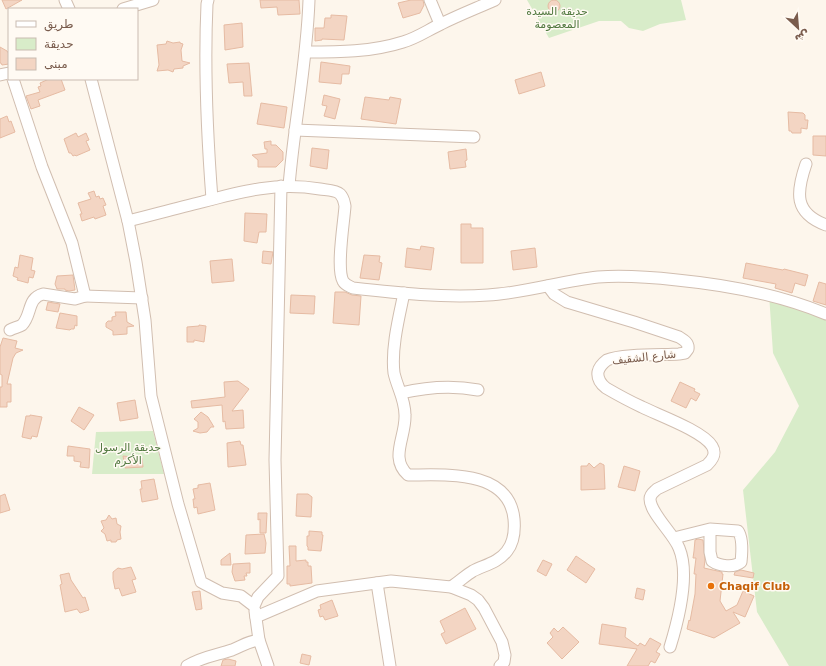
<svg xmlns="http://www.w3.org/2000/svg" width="826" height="666" viewBox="0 0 826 666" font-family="'DejaVu Sans','Noto Naskh Arabic',sans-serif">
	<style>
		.green { fill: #d8ecc9 }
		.building { fill: #f3d5c3; stroke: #e6bba3 }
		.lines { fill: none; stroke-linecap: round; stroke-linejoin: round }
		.minor-casing { stroke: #d1beb0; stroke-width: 13 }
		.minor { stroke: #fff; stroke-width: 11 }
		.food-dot { fill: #e8710a; stroke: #fffaf3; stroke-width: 1.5 }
		.labels { text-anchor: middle; stroke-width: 3; stroke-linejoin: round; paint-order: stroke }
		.park-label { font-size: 11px; fill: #537a41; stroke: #fffaf3 }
		.street-label { font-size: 11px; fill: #7a5c4d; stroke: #fffaf3 }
		.food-label { font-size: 11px; font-weight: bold; fill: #c56008; stroke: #fffaf3; text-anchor: start }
	</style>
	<rect width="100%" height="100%" fill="#fdf6ec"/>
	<g class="green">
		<path d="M527 0H681L686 20 660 24 643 31 629 28 621 21H599L549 38Z"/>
		<path d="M769 294 826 316V666H789L757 612 743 490 775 452 799 406 773 353Z"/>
		<path d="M153 431 164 474H92L96 432Z"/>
	</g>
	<g class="building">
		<circle cx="554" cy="6" r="6"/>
		<path d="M2 0H22L6 9Z"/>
		<path d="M260 0H299L300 14 278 15 277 7 261 8Z"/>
		<path d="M411 0H423L424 5 420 13 403 18 398 3Z"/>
		<path d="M331 15 347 16 344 40 322 39V40L315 41V28H324L325 18H331Z"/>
		<path d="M242 23 243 47 225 50 224 25Z"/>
		<path d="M167 41 173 43 180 42V43L183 44 181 50 182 61 190 63 183 66V68L174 69 173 72 168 70 157 71 159 65 157 45 166 44Z"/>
		<path d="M0 47 7 51 9 54V64L2 65 1 63H0Z"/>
		<path d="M321 62 350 66 349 74H342L341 84 319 82Z"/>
		<path d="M249 63 252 96H244L243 82 229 83 227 64Z"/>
		<path d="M541 72 545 86 519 94 515 80Z"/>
		<path d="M49 79H61L65 90 38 100 40 106 31 109 26 96 40 92 38 87 41 86 40 83Z"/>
		<path d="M324 95 340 99 335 119 324 116 327 106 322 105Z"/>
		<path d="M365 97 389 100 390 97 401 99 396 124 361 119Z"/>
		<path d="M261 103 287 107 284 128 257 124Z"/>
		<path d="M788 112 803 113 805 115V120H808L807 129 801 128V133H792L791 131H789Z"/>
		<path d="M7 116 9 122 11 121 15 132 0 138V119Z"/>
		<path d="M76 133 78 137 86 133 89 140 86 141 90 150 76 156 75 155 73 156 71 153H69L64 139Z"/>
		<path d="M813 136H826V156L813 155Z"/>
		<path d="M271 141V145H276L283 152V160L276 167H258V160L252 155 267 153V149H265L264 142Z"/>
		<path d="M312 148 329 150 327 169 310 166Z"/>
		<path d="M466 149 467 160 465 161 466 167 450 169 448 152Z"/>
		<path d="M94 191 96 197 99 196 100 199 103 198 106 205 103 206 106 215 95 219 94 217 82 221 80 214H82L78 203 91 199 88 193Z"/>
		<path d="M245 213 267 214 266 232H259L257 243 244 241Z"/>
		<path d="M461 224H471V228H483V263H461Z"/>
		<path d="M421 246 434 248 431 270 405 267 407 248 420 250Z"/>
		<path d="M535 248 537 267 513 270 511 251Z"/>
		<path d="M263 251 273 252 271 264 262 263Z"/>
		<path d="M20 255 33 258 31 270 35 271 33 278 29 277 28 283 17 280 18 278 13 276 15 267 18 268Z"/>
		<path d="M364 255 380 256 379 262 382 263 379 280 360 278Z"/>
		<path d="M232 259 234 281 212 283 210 261Z"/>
		<path d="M746 263 783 270 784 269 808 275 805 286 795 283 792 293 775 288 776 284 743 278Z"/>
		<path d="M73 275 75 290 69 291 65 290V289H57L55 284 57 276Z"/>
		<path d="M819 282 826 284V305L813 301Z"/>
		<path d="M335 292H345L352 295 361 296 359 325 333 323Z"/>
		<path d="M291 295 315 296 314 314 290 313Z"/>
		<path d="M48 302 60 304 58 312 46 310Z"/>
		<path d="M115 312H126L127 322 134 326 127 327V334L113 335V331L106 327V323L108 321H112V317L116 316Z"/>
		<path d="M60 313 77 316V326L75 325 74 329H71L70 330 56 328Z"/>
		<path d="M199 325 206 326 204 342 194 340V342H187V327L199 326Z"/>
		<path d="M3 338 17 341 15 348 23 350 16 353 13 358 7 384H11V402H7V407H0V387H2V375L0 374V347Z"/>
		<path d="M238 381 249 389 232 411 243 410 244 428 226 429 225 421 223 422 222 405 192 408 191 401 225 397 224 382Z"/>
		<path d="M680 382 695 389 694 391 700 394 696 401 691 398 686 408 671 401Z"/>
		<path d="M135 400 138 418 120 421 117 403Z"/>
		<path d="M79 407 94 415 84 430 71 421Z"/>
		<path d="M201 412 208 417 214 427H211L207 432 200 433 193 431 198 428V422L194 419Z"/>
		<path d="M30 415 42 417 37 437 32 436 31 439 22 437 26 416H30Z"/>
		<path d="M240 441 241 445H243L246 465 228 467 227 443Z"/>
		<path d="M68 446 90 449 89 468 80 467 81 462 74 461V456H67Z"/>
		<path d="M123 456 142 458 143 467 125 468Z"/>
		<path d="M589 463 594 468 600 463 604 465 605 489 581 490V466H587Z"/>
		<path d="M624 466 640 471 635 491 618 487Z"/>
		<path d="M154 479 158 499 142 502 140 489H142L141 481Z"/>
		<path d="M210 483 215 510 198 514 197 507 194 508 193 499H195L193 489 198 488V485Z"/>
		<path d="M5 494 10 510 0 513V496Z"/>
		<path d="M297 494H308L312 497 311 517 296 516Z"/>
		<path d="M258 513H267L266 533H260V519L258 520Z"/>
		<path d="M109 515 112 519 116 518 117 524 121 526 120 532 121 539 117 540 116 542H111V540L107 541 105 534 101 531 104 528 101 521 106 520Z"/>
		<path d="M309 531 322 532V535H323L321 551 308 550V547L307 546V536H309Z"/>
		<path d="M264 534 266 543 265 553 245 554 246 535Z"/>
		<path d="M698 539 703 540 705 560 704 568 722 572V574H723L720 601 726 611 737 605 743 591 754 596 745 617 733 612 740 623 714 638 687 629 689 620 690 621 695 594 696 574H694L696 558H693L694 551 695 540Z"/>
		<path d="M289 546H296V561L306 560V562H308V566H311L312 583 290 586V584H287V566H290Z"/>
		<path d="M230 553 231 565H221V560Z"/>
		<path d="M576 556 595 569 586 583 567 570Z"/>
		<path d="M543 560 552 564 546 576 537 571Z"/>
		<path d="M250 563V573H246L247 576H244L245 580 235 581 232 572 233 564Z"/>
		<path d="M131 567 136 579 132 580 136 592 122 596 119 588 115 589 113 579V572L118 568 122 569Z"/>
		<path d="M741 570 754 573 753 578 734 575 735 572Z"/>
		<path d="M69 573 71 580 83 598 85 597 89 610 80 613 77 609 65 612 60 585 62 584 60 575Z"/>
		<path d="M637 588 645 590 643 600 635 598Z"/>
		<path d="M200 591 202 609 196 610 192 592Z"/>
		<path d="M332 600 338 616 325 620 323 616 320 617 318 610 321 609 320 605Z"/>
		<path d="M465 608 476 629 446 644 441 634 445 632 440 621Z"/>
		<path d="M602 624 626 628 625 637 638 646 640 643 645 646 650 638 661 644 656 652 660 654 655 663 651 661 648 666H627L637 649 599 644Z"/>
		<path d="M563 627 579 642 562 659 547 643 553 637 550 633 554 628 558 632Z"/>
		<path d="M302 654 311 656 309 665 300 663Z"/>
		<path d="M228 659 236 661 235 666H221L223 660Z"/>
	</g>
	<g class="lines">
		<g class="minor-casing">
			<g id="minor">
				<path d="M65 0 69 9"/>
				<path d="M208 0 207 4C204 69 207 134 212 199"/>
				<path d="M430 0 440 24"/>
				<path d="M123 9 153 0"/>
				<path d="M306 52C338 52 372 52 403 42 417 38 428 30 441 24 459 15 477 8 495 0"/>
				<path d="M0 75 9 73"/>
				<path d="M91 79 128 221 136 262 145 320 151 396 178 504 201 582 222 593 241 596 254 606 258 597 278 576 275 460 281 186"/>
				<path d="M295 130 474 137"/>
				<path d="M806 164C796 193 794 213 826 225"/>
				<path d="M289 186C294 124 307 62 309 0"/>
				<path d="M128 221C152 215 177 208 202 202 243 191 277 182 320 189 326 190 336 190 340 194 344 198 344 202 345 206 344 222 336 268 343 281 345 285 349 286 353 288 398 293 443 298 488 295 526 293 561 281 598 277 625 275 650 277 677 280 728 285 778 294 826 314"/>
				<path d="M548 286 554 294 567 302 634 322 679 337C684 340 689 343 688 349L685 353 679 354C662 355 621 354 607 360 603 363 599 367 598 372 597 379 601 384 606 388 618 395 629 401 642 407 658 415 703 431 712 446 717 454 712 460 707 465L657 489C654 492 650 494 650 499 650 513 673 533 679 548 690 574 678 621 670 647"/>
				<path d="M404 293C399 317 391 348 394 373 397 387 405 399 405 415 406 437 389 458 408 475 445 475 509 469 514 519 515 530 514 542 507 551 499 562 485 565 473 571 466 575 459 582 451 587"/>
				<path d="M85 296 142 298"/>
				<path d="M10 330C13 328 19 327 22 325 32 315 27 298 43 294L75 299 85 296 72 243 42 167 13 79"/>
				<path d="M401 393C427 387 452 385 478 390"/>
				<path d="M674 538 710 529 738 531C743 538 742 553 741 562 734 568 719 566 712 561L710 552V529"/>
				<path d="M377 583 390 666"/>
				<path d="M256 617 317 591 391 581 451 587 471 595 478 600 484 608 502 642 505 655 504 662 500 666"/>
				<path d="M259 640 268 666"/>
				<path d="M187 666C201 657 217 655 232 650 242 646 249 641 259 640L255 611"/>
			</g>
		</g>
		<use href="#minor" class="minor"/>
	</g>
	<circle class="food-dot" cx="711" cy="586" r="4"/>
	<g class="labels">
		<g class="park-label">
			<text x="557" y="15">حديقة السيدة<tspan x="557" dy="13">المعصومة</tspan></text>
			<text x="128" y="451">حديقة الرسول<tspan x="128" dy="13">الأكرم</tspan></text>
		</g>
		<g class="street-label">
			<text transform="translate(644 357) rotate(-6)" y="4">شارع الشقيف</text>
		</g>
		<g class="food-label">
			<text x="719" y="590">Chaqif Club</text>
		</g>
	</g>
	<rect x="8" y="8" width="130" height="72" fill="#fffaf3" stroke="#cabbb1"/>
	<rect x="16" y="21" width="20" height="6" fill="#ffffff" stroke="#cabbb1"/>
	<text x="44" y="28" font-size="12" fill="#7a5c4d">طريق</text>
	<rect x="16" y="38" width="20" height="12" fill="#d8ecc9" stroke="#cabbb1"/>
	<text x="44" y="48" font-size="12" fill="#7a5c4d">حديقة</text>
	<rect x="16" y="58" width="20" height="12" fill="#f3d5c3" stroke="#cabbb1"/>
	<text x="44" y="68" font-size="12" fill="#7a5c4d">مبنى</text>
	<g transform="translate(798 28) rotate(154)" stroke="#fffaf3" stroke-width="3" paint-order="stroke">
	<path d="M0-3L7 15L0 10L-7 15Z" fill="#7a5c4d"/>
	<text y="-6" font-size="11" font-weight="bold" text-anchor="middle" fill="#7a5c4d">ش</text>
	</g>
</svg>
